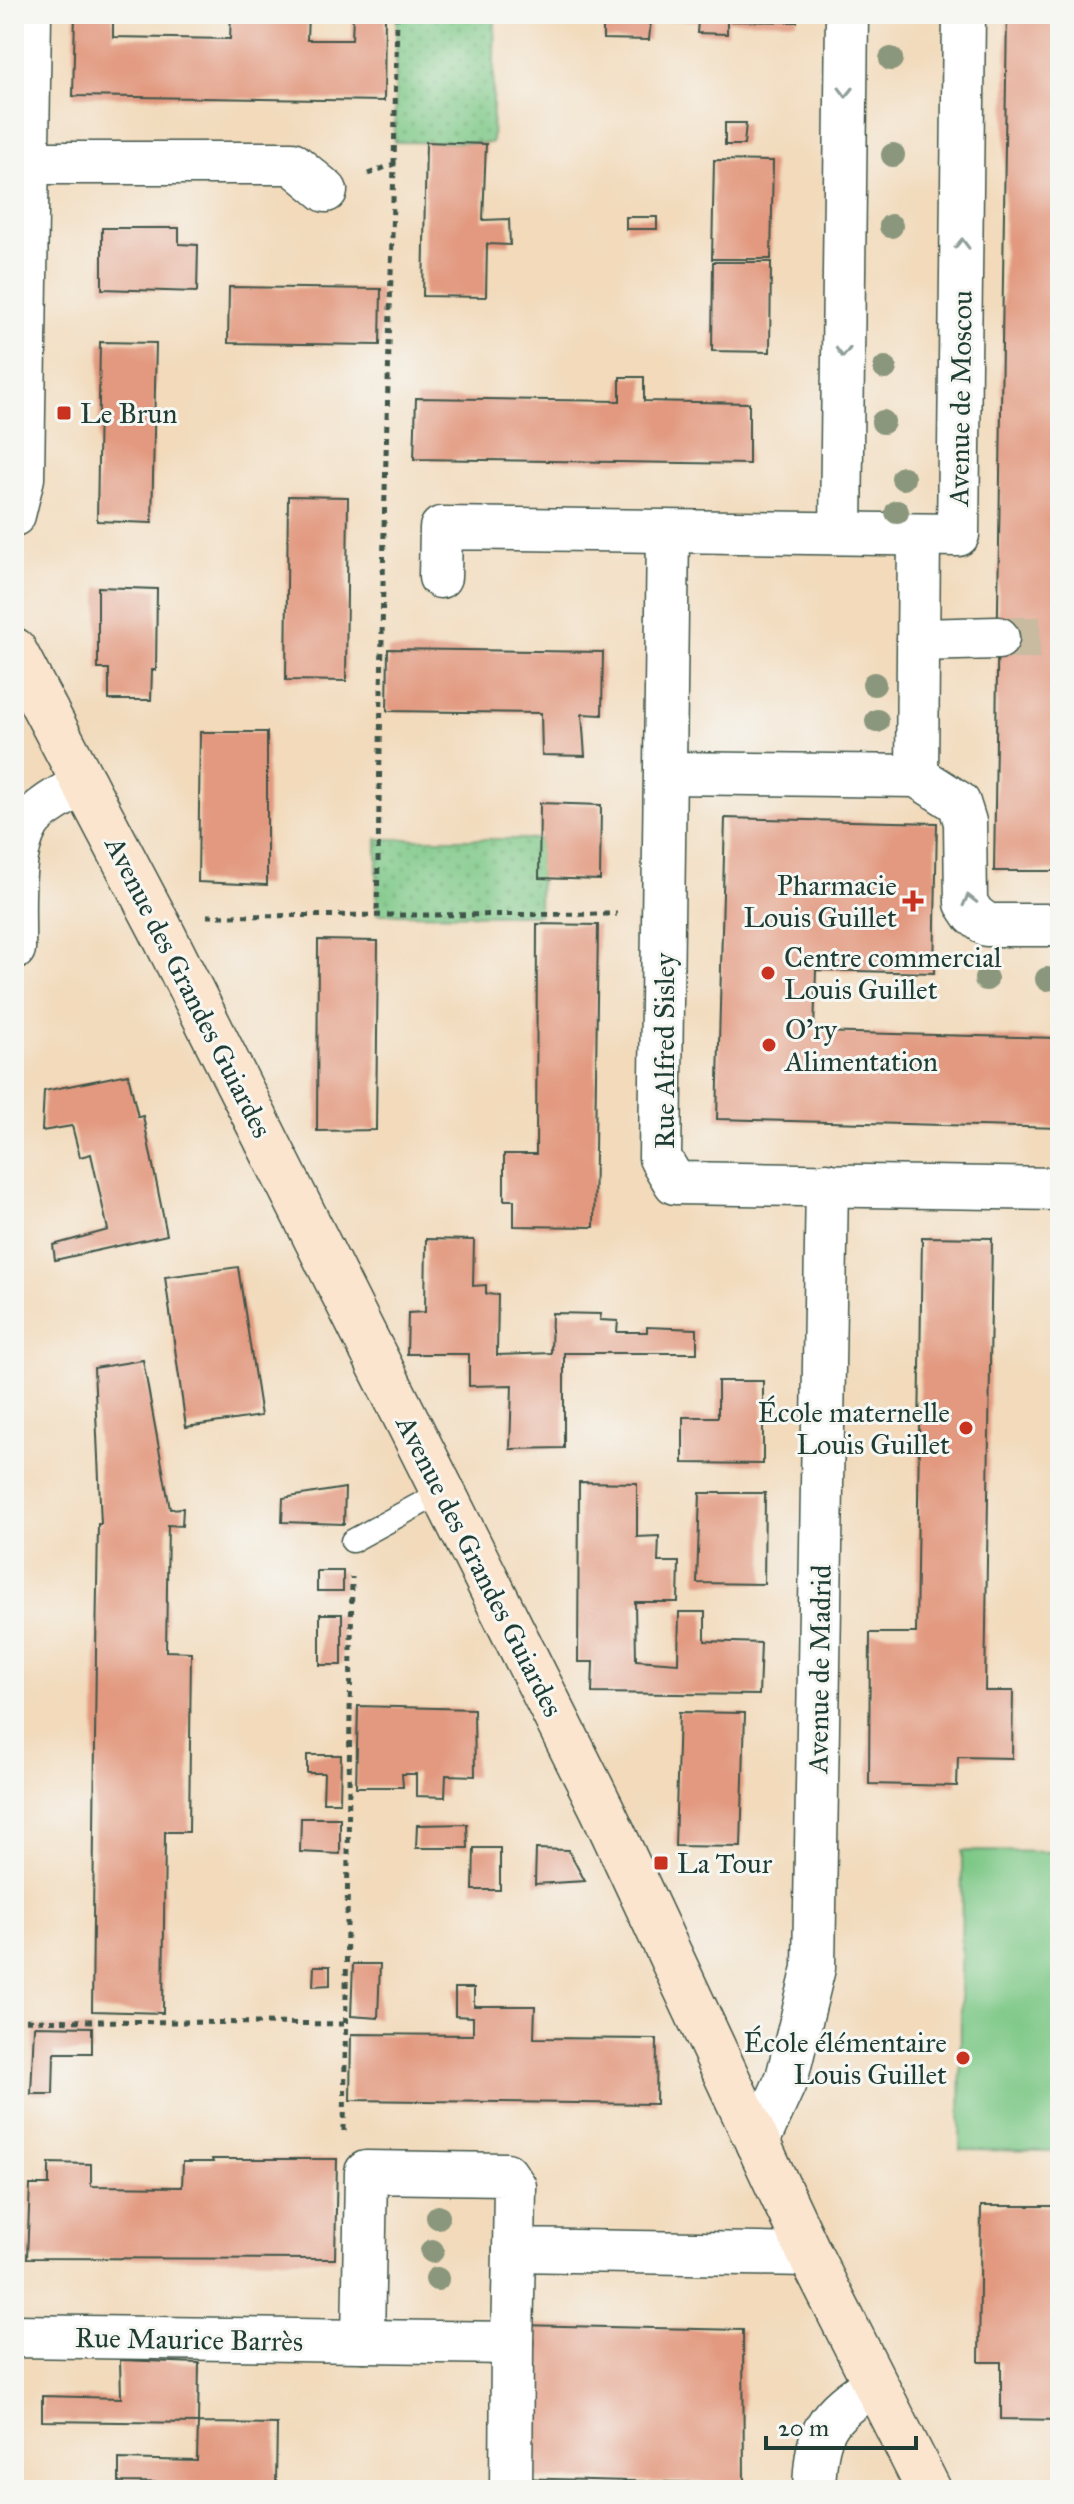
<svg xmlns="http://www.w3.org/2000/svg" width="1074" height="2504" viewBox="0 0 1074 2504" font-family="'IM FELL Great Primer',serif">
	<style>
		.grass { fill: url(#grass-dots); stroke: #4e825c; stroke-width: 2 }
		.park { fill: #7cc785; stroke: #4e825c; stroke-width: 2 }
		.building { fill: #e2997f }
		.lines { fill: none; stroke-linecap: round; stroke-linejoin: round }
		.street-tunnel { stroke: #c8bba0; stroke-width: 42; stroke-dasharray: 42 21; stroke-linecap: butt }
		.lane-casing { stroke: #3f5548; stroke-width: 25 }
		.street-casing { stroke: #3f5548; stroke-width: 45 }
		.secondary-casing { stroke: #3f5548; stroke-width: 47 }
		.path { stroke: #3f5548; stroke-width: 5; stroke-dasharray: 6 6; stroke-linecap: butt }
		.lane { stroke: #fff; stroke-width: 22 }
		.street { stroke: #fff; stroke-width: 42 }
		.secondary { stroke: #fbe5cf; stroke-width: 44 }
		.tree { fill: #8b977c }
		.oneway { stroke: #8f9e9a }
		.poi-dot { fill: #c8321e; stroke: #f6f6f2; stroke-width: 3 }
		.labels { text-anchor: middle; stroke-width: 6; stroke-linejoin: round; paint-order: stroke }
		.street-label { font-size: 28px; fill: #1f3d34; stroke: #f6f6f2 }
		.poi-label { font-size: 28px; fill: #1f3d34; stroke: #f6f6f2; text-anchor: start }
	</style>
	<defs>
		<pattern id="grass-dots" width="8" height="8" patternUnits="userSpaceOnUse" patternTransform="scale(2)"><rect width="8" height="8" fill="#7cc785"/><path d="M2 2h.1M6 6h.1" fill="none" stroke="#65a36e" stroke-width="1.8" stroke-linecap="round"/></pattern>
	</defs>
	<rect width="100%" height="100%" fill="#f6f6f2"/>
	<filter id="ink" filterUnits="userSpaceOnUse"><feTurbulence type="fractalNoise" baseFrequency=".0125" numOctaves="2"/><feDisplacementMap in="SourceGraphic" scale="16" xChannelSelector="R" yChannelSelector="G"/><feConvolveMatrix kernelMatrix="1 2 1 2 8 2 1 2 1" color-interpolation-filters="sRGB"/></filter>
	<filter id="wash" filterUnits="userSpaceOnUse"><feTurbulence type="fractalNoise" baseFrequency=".006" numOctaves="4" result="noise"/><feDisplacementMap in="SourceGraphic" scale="32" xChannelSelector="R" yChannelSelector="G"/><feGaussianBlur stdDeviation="1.8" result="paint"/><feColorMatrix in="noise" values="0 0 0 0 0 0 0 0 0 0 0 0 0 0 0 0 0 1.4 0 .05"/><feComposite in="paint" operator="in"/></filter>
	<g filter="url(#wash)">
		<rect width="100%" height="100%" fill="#f2dabb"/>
		<g class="grass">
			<path d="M397 14H495L492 143 394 142Z"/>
			<path d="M377 839H540L539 915 377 914Z"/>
		</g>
		<path class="park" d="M962 1851 1060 1852V2151L960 2150Z"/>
		<g id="blocks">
			<g class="building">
				<path d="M75 14H113V37L230 39 231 14H308L307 40H352L353 14H385L384 101 73 96Z"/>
				<path d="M522 14H797V22L727 21V34L697 33 698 21 651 20 649 40 603 39V20L522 17Z"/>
				<path d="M1007 14H1060V871H994Z"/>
				<path d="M725 123H746L744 145H725Z"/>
				<path d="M426 142 486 144 483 220 509 219 510 245 487 244 486 297 423 296Z"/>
				<path d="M714 160 773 161 771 259H712Z"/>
				<rect x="626" y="217" width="31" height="12"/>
				<path d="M102 228H179V244L198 245 197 292 102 289Z"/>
				<path d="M713 262H771L770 352 712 351Z"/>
				<path d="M229 287 381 289 380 345 228 343Z"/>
				<path d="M100 342 156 343 152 523 97 521Z"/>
				<path d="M620 377H644V401L749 403V464L414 459 416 398 620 401Z"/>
				<path d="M288 496 348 497 346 681 286 680Z"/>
				<path d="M98 587 157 589 156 670H152L151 700H109V669H98Z"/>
				<path d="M388 649 603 652 602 715 582 714 585 756 542 755 541 713 387 711Z"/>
				<path d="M200 732H267V885L198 882Z"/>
				<path d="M540 803 601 805 600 880 539 878Z"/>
				<path d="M725 818 937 823 934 973 816 970 814 1032 1060 1038V1128L717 1119Z"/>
				<path d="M537 924 598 925 594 1227 514 1226V1200H504V1154H536Z"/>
				<path d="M318 940 378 941 376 1130 317 1131Z"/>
				<path d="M128 1074 138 1117 143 1116 167 1235 55 1260 53 1245 108 1230 91 1154 80 1157 72 1126 42 1131 44 1091Z"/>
				<path d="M922 1237 992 1238 985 1691H1013L1012 1758 958 1757 957 1786 869 1784 870 1633H916Z"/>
				<path d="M426 1239 474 1240 473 1286 486 1285V1294L498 1295 497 1355 551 1353 552 1313 601 1314 600 1320 618 1321 617 1332H647V1327L697 1329V1353H564V1448L510 1449 512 1385 469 1386V1354H407L408 1313 425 1312Z"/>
				<path d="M238 1267 261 1416 186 1427 165 1277Z"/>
				<path d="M143 1360 170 1509 183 1508 182 1526 168 1525 166 1651 191 1652 189 1832H165L163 2013 92 2011 96 1651 98 1524H101L94 1368Z"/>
				<path d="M718 1381H763V1464L683 1463V1417H718Z"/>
				<path d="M579 1482 637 1483V1537L659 1536 658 1562H679L678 1602H635L636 1660 678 1663 679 1612H705V1641L761 1643 759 1695 592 1693 593 1662H578Z"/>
				<path d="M345 1488 344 1524 282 1522 283 1498Z"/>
				<path d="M700 1493H765L764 1584 697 1583Z"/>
				<rect x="317" y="1571" width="26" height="20"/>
				<rect x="320" y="1614" width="22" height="51"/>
				<path d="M358 1706 474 1709 475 1776 446 1775 445 1797 416 1796V1774H402L403 1787H356Z"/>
				<path d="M679 1712 745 1713 741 1847 675 1846Z"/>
				<path d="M307 1755H341L340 1802H323L324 1773H307Z"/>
				<path d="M301 1818H340V1854L300 1852Z"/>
				<path d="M467 1824 468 1848H416L417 1825Z"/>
				<path d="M474 1848H500V1890H473Z"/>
				<path d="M536 1849 568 1850 585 1881 535 1884Z"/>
				<path d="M353 1964H380L378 2018 351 2016Z"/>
				<path d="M314 1966H330V1985L313 1986Z"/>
				<path d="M455 1988H474V2006H535L534 2038 657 2039 656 2104 350 2100 351 2034 473 2035V2017L455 2016Z"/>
				<path d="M34 2026 92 2027V2053H54L53 2094H31Z"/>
				<path d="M212 2159H337L335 2259 27 2258 30 2185H49V2163L91 2164V2186L182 2187 183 2162H213Z"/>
				<path d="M981 2206H1060V2420L1001 2419V2362H979Z"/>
				<path d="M518 2325 743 2330 744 2484 514 2478Z"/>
				<path d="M120 2360 199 2363 198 2423 277 2424 276 2484 119 2482V2459L197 2461 198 2423 42 2421V2396L121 2398Z"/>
			</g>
		</g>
	</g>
	<g filter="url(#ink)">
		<use href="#blocks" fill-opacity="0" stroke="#3f5548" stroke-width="2"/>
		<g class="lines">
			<path class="street-tunnel" d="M998 638H1060"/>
			<g class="lane-casing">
				<path id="lane" d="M352 1541 444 1491"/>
			</g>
			<g class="street-casing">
				<g id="street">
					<path d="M27 163H292L326 191"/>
					<path d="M14 515 23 478 30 14"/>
					<path d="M668 532 660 1158 675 1183 1060 1189"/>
					<path d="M841 533 847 14"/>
					<path d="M440 577 441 528 958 535 964 14"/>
					<path d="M918 640 998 638"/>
					<path d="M666 773 917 776 959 803 965 822 966 903 974 915 987 925H1060"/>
					<path d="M917 776 919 535"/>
					<path d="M14 949C15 912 9 856 28 824 37 808 69 792 85 783"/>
					<path d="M757 2144 787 2078 814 1968 827 1184"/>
					<path d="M14 2336 363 2341 366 2172 506 2174 515 2187 514 2250 810 2255"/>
					<path d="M363 2341 512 2343 514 2250"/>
					<path d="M511 2490 512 2343"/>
					<path d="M814 2490C816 2430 825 2416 875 2384"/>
				</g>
			</g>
			<g class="secondary-casing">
				<path id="secondary" d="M14 650 159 926 602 1809 810 2255 929 2490"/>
			</g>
			<g class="path">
				<path d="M394 164 397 14"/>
				<path d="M368 174 394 164 384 529 377 914"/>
				<path d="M207 916 617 914"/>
				<path d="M14 2020 344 2024"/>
				<path d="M344 2131 352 1577"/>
			</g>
			<use href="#lane" class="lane"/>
			<use href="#street" class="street"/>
			<use href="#secondary" class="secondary"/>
		</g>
		<g class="tree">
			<circle cx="891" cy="59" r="12"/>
			<circle cx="893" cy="155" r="12"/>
			<circle cx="891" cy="226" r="12"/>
			<circle cx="885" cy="368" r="12"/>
			<circle cx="883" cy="422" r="12"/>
			<circle cx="903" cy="478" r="12"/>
			<circle cx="897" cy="512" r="12"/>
			<circle cx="874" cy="684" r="12"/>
			<circle cx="877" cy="721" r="12"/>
			<circle cx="986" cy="979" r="12"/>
			<circle cx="1047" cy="979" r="12"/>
			<circle cx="438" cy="2217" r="12"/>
			<circle cx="432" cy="2251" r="12"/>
			<circle cx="437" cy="2279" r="12"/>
		</g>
		<defs><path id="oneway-chevron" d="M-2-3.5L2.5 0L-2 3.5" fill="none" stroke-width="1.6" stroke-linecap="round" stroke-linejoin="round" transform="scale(2)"/></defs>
		<g class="oneway">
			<use href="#oneway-chevron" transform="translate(846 92) rotate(91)"/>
			<use href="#oneway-chevron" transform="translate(962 244) rotate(-89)"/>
			<use href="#oneway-chevron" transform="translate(843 352) rotate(91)"/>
			<use href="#oneway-chevron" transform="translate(969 900) rotate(-104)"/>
		</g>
	</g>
	<g class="poi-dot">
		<rect x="56" y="405" width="16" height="16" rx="4"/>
		<path d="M909 889h8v8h8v8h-8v8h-8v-8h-8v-8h8z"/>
		<circle cx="768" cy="973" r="8"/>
		<circle cx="769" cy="1045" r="8"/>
		<circle cx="966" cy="1428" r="8"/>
		<rect x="653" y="1855" width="16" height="16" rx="4"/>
		<circle cx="963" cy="2058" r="8"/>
	</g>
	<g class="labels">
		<g class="street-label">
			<text transform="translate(960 398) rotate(-89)" y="10">Avenue de Moscou</text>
			<text transform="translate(189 987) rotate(63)" y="10">Avenue des Grandes Guiardes</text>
			<text transform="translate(664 1051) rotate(-90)" y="10">Rue Alfred Sisley</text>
			<text transform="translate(480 1566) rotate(63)" y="10">Avenue des Grandes Guiardes</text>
			<text transform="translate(819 1669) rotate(-89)" y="10">Avenue de Madrid</text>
			<text transform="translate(189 2339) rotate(1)" y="10">Rue Maurice Barrès</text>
		</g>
		<g class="poi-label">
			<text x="80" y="423">Le Brun</text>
			<text x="897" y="895" text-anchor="end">Pharmacie<tspan x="897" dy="32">Louis Guillet</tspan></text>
			<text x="784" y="967">Centre commercial<tspan x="784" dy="32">Louis Guillet</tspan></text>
			<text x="785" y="1039">O'ry<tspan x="785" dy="32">Alimentation</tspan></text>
			<text x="950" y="1422" text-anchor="end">École maternelle<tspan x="950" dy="32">Louis Guillet</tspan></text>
			<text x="677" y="1873">La Tour</text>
			<text x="947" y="2052" text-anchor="end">École élémentaire<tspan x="947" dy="32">Louis Guillet</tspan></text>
		</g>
	</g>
	<rect width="1074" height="2504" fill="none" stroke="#f6f6f2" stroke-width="48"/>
	<path d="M766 2436v12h150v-12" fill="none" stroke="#1f3d34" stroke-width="4"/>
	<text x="778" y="2436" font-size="24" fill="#1f3d34" stroke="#f6f6f2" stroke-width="6" paint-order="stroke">20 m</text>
</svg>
